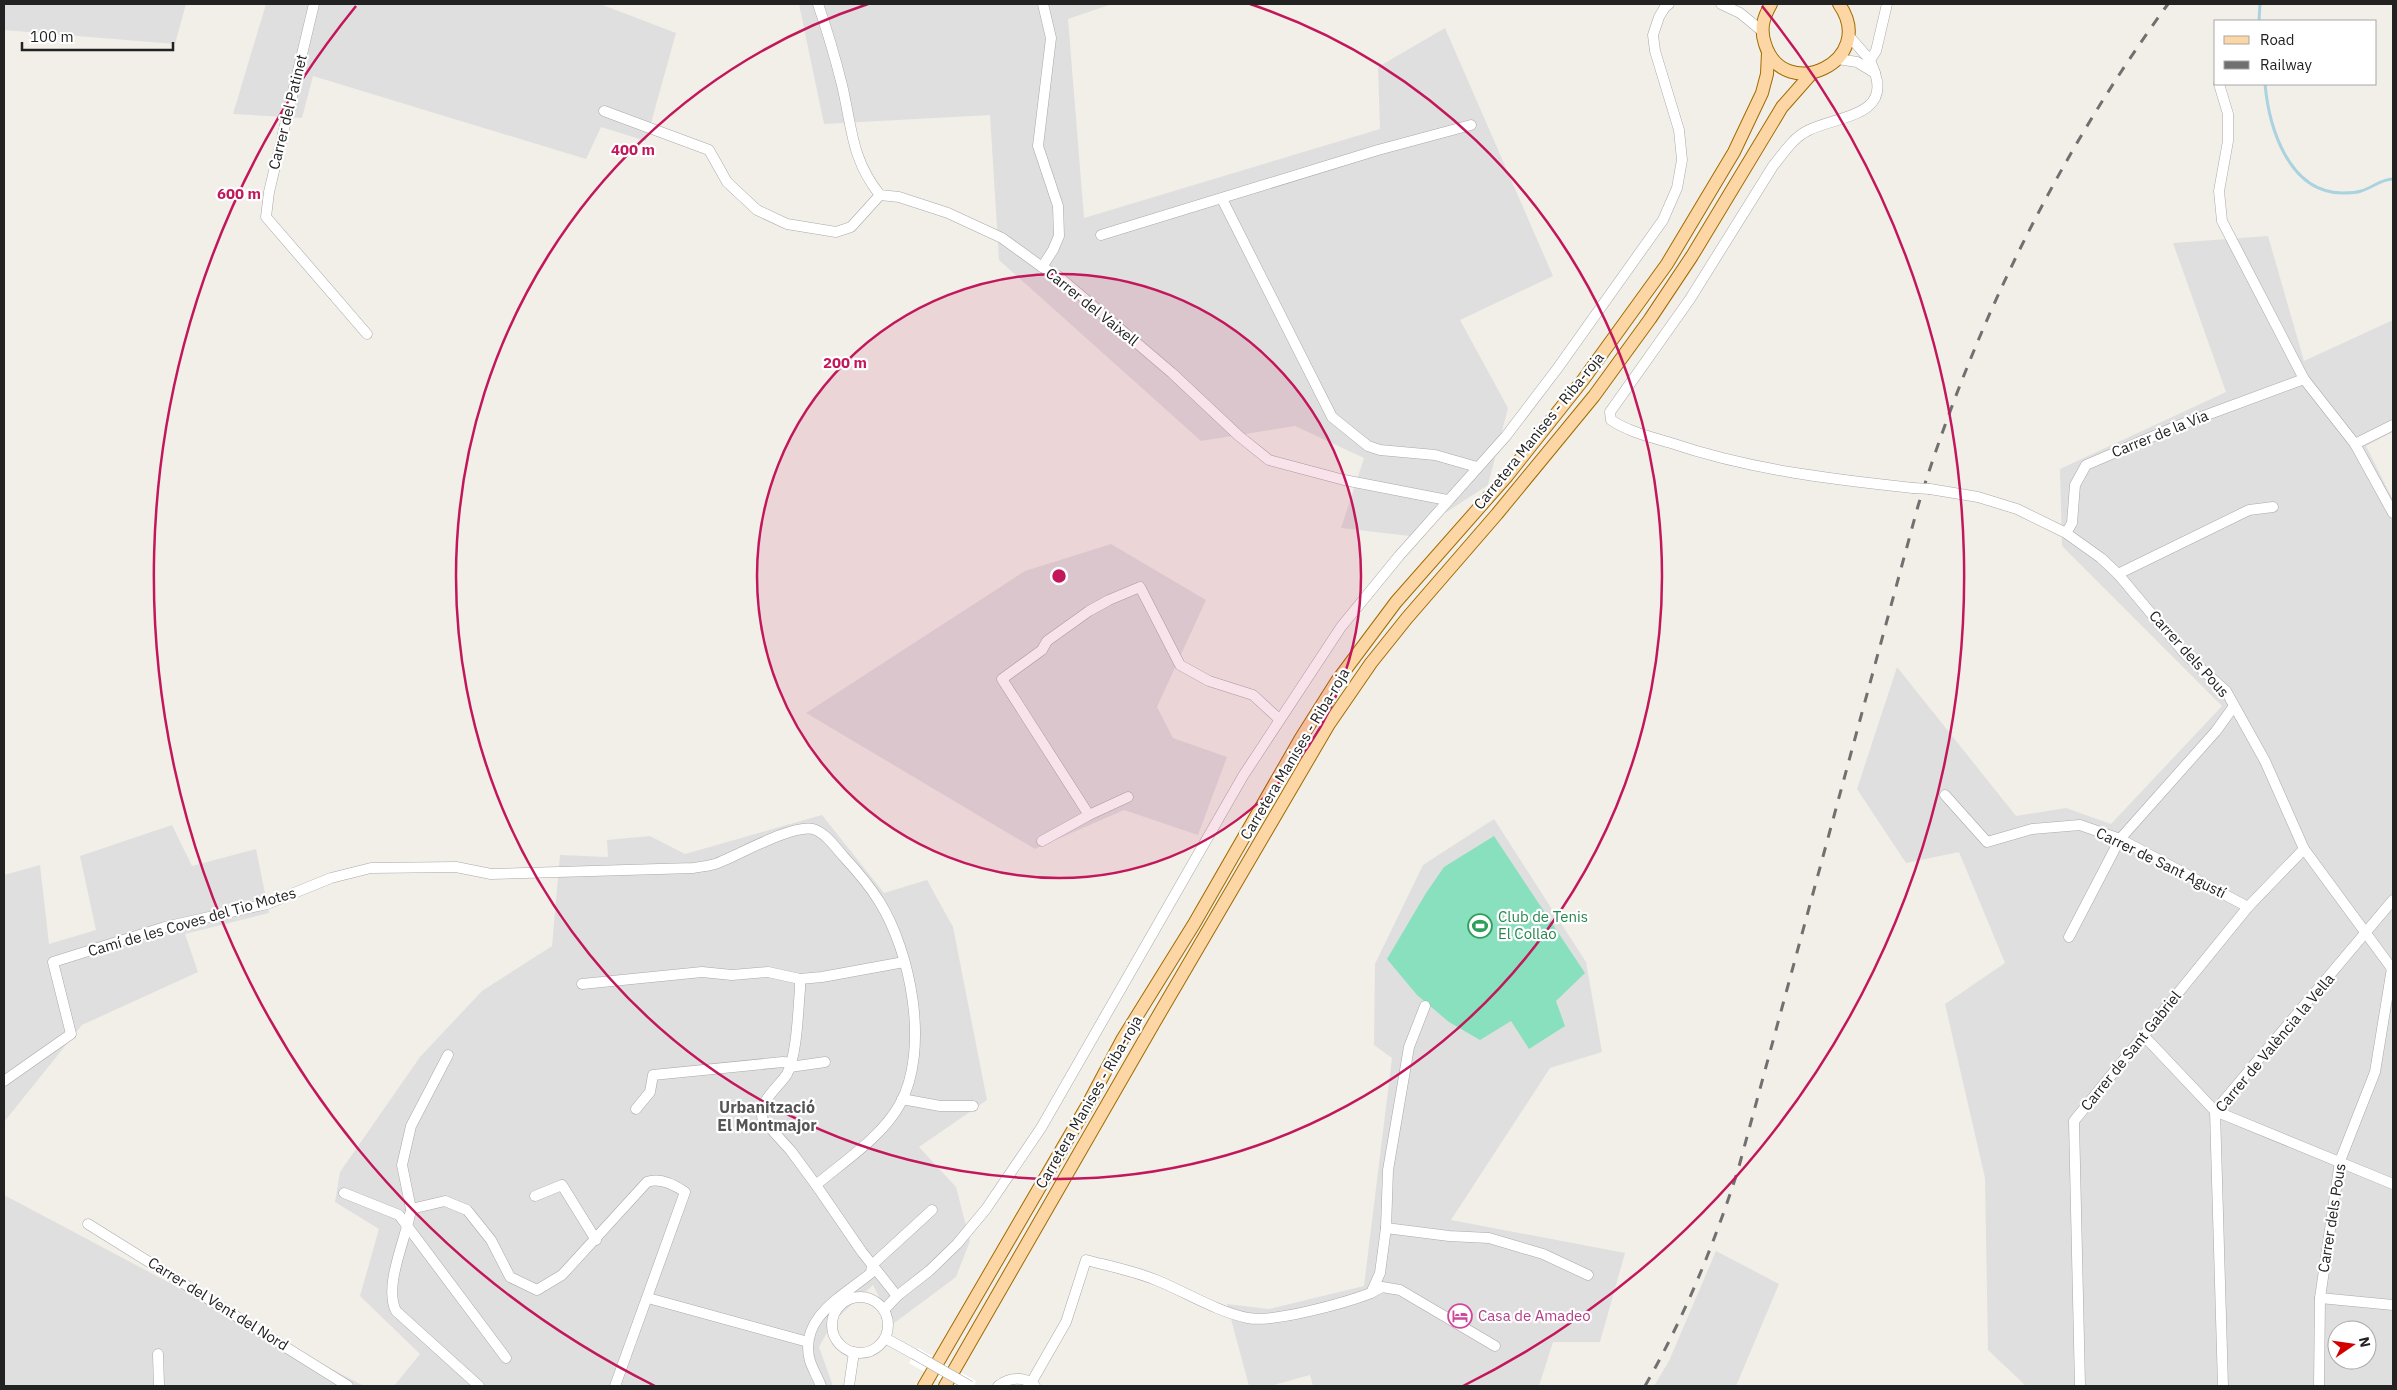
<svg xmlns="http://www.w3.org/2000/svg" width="2397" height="1390" viewBox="0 0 2397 1390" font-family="'IBM Plex Sans',sans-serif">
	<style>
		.residential { fill: #e0dfdf; fill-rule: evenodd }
		.pitch { fill: #88e0be }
		.pier { fill: #fff }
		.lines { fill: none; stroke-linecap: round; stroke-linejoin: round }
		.stream { stroke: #aad3df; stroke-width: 3 }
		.minor-casing { stroke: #a9a9a9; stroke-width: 11 }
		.major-casing { stroke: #a06b00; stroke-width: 14 }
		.minor { stroke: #fff; stroke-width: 10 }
		.major { stroke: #fcd6a4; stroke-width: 12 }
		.rail { stroke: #707070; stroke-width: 3; stroke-dasharray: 10 10; stroke-linecap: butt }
		.minor-bridge-casing { stroke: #a9a9a9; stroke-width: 11; stroke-linecap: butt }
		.minor-bridge { stroke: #fff; stroke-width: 10 }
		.ring { fill: none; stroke: #c2185b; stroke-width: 2.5 }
		.labels { text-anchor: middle; stroke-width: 4.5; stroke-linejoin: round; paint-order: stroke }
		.street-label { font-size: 15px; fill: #222; stroke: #fff }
		.leisure-label { font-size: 15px; fill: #27864d; stroke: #fff; text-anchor: start }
		.hotel-label { font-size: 15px; fill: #b23c85; stroke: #fff; text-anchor: start }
		.neighbourhood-label { font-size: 16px; font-weight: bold; fill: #555; stroke: #fff }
		.centre { fill: #c2185b; stroke: #fff; stroke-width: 2.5 }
		.ring-label { font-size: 15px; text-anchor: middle; font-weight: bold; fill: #c2185b; stroke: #fff; stroke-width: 4.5; stroke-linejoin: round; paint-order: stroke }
	</style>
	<rect width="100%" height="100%" fill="#f2efe9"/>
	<g class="residential">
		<path d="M4 4H186L175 44 4 30Z"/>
		<path d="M266 4H600L676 33 646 141 601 127 586 159 313 76 302 118 233 114Z"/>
		<path d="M799 4H1112L1068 19 1084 218 1380 129 1378 67 1445 28 1553 276 1460 320 1508 408 1488 485 1410 536 1341 528 1364 458 1295 426 1201 441 999 260 990 115 824 124Z"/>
		<path d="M2268 236 2304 361 2393 320V432L2366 446 2393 500V1386H2026L1988 1350 1985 1178 1945 1004 2005 963 1959 852 1906 863 1857 789 1897 667 2016 816 2066 808 2111 824 2222 706 2062 546 2060 469 2226 392 2173 243ZM2337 1330H2367V1360H2337Z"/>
		<path d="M1111 544 1206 600 1157 707 1173 738 1227 757 1198 835 1124 810 1035 849 806 713 1025 571Z"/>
		<path d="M822 815 884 893 927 880 953 927 987 1100 919 1147 956 1187 970 1241 956 1277 893 1324 873 1285 833 1322 819 1347 833 1386H394L420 1354 360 1296 379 1229 335 1202 340 1172 420 1057 482 991 552 946 560 855 608 857 607 840 650 836 685 854Z"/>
		<path d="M1494 819 1586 962 1602 1052 1550 1068 1451 1220 1625 1253 1600 1342H1553L1539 1386H1313L1310 1375 1270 1386H1249L1227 1304 1269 1309 1364 1286 1392 1058 1374 1045 1375 964 1423 865Z"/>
		<path d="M172 825 192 866 256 849 269 913 185 934 198 972 82 1025 4 1122V875L40 865 49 944 96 930 80 856Z"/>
		<path d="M4 1195 364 1386H4Z"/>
		<path d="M1716 1251 1779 1284 1736 1386H1654L1669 1361Z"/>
	</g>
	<path class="pitch" d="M1494 836 1585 973 1556 1001 1565 1026 1529 1049 1511 1021 1480 1040 1449 1022 1417 995 1387 959 1426 893 1444 867Z"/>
	<path class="pier" d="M918 1348 976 1381 974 1386H949L909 1363Z"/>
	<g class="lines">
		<g class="stream">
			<path d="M2259 21 2260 4"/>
			<path d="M2265 84C2269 127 2288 192 2342 193 2348 193 2356 193 2361 191 2372 188 2381 179 2393 179"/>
		</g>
		<g class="minor-casing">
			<g id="minor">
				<path d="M314 4 269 192 266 217 367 334"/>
				<path d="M818 4C827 30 835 57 842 85 852 127 851 159 880 195L899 197 948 213 1002 238 1042 267 1058 276 1172 373 1239 436 1269 460 1344 480 1447 500"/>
				<path d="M1721 4 1740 13 1762 31"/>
				<path d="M1838 59 1857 62 1875 73 1870 60 1849 36"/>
				<path d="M1870 60 1876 51 1887 4"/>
				<path d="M1875 73C1890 117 1836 116 1807 131 1793 138 1783 154 1773 166L1690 299 1610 412 1611 420C1629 432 1651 437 1671 443 1751 470 1830 479 1913 488"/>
				<path d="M2219 84 2228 114V141L2219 191 2222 221 2304 379 2355 444 2393 513"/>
				<path d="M604 111 709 150 727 182 757 210 787 224 836 232 851 227 880 195"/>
				<path d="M1222 199 1332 417 1368 446 1380 450 1435 455 1477 467"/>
				<path d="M1101 235 1378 150 1471 125"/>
				<path d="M1042 267 1053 250 1059 236 1058 206 1038 146 1051 38 1043 4"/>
				<path d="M2355 444 2393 425"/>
				<path d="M1930 489 1978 497 2017 509 2066 533 2101 558 2118 574 2186 655 2226 691 2265 761 2304 849 2393 970"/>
				<path d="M2066 533 2072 523 2075 485 2086 465 2177 426 2304 379"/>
				<path d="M2118 574 2249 510 2273 507"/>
				<path d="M1945 795 1987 842 2032 829 2080 825 2120 839 2248 907"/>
				<path d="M1089 815 1002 679 1042 650 1047 641 1089 611 1109 600 1140 587 1180 665 1209 681 1253 695 1279 719"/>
				<path d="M1042 841 1089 815 1128 797"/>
				<path d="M2069 937 2120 839 2216 731 2234 706"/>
				<path d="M800 979V989C798 1011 797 1055 787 1074 778 1088 757 1102 763 1120L791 1151 816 1185"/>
				<path d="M582 984 702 972 732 975 768 972 800 979 822 977 904 962"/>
				<path d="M2144 1036 2215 1111 2393 1184"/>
				<path d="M790 1067 825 1062"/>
				<path d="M4 1081 71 1034 53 962 165 927 267 904 331 878 371 868 456 867 491 874 693 868C700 867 708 866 715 864 737 856 792 824 813 829 826 833 835 847 844 857 856 870 869 885 879 901 911 952 930 1049 900 1104 883 1136 843 1162 816 1185L862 1252 897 1296"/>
				<path d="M902 1099 940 1106H973"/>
				<path d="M636 1109 650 1092 653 1075 783 1062 792 1063"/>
				<path d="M344 1193 399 1215 506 1358"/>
				<path d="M535 1196 562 1185 596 1240"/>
				<path d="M411 1209 402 1165 411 1126 448 1055"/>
				<path d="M88 1224 348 1386"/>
				<path d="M1386 1228 1449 1236 1489 1238 1543 1254 1588 1275"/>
				<path d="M872 1265 932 1210"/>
				<path d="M1371 1293 1382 1287 1400 1290 1495 1346"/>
				<circle cx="860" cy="1325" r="28"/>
				<path d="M648 1298 808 1342"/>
				<path d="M2320 1298 2393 1305"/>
				<path d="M884 1310 897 1296 929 1271 957 1244 986 1209 1041 1128 1243 776 1341 627 1399 556 1506 436 1557 369 1663 220 1677 188 1682 160 1679 130 1655 51 1653 35 1659 17 1665 7 1669 4"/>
				<path d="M885 1338 914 1354"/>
				<path d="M158 1354 159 1386"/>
				<path d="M1031 1383 1066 1322 1086 1260C1109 1266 1134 1271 1156 1280 1186 1292 1215 1311 1248 1318 1273 1323 1345 1303 1371 1293L1380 1273 1386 1228 1388 1170 1409 1047 1425 1006"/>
				<path d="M479 1386 396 1311C383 1285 407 1237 411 1209L445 1201 467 1210 491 1240 510 1277 537 1290 562 1275 647 1182C660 1177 675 1185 685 1192L615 1386"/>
				<path d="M821 1386C818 1378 813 1370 810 1361 798 1318 843 1296 871 1273L872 1265"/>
				<path d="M849 1386 854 1352"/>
				<path d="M998 1386C1009 1377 1024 1376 1035 1386"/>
				<path d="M2080 1386 2074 1121 2248 907 2304 849"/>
				<path d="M2223 1386 2215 1111 2393 900"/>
				<path d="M2319 1386 2320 1298 2340 1161 2375 1072 2392 968"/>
			</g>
		</g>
		<g class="major-casing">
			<g id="major">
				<path d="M1771 4C1763 18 1760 29 1765 44 1784 105 1879 61 1839 4"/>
				<path d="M924 1386 1087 1106 1122 1040 1194 924 1301 738 1337 681 1396 602 1507 476 1583 380 1667 264 1734 152 1762 93 1767 74 1768 52"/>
				<path d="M945 1386 1154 1023 1329 724 1371 663 1407 618 1497 514 1594 396 1650 319 1692 256 1782 107 1812 73"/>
			</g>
		</g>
		<use href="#minor" class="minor"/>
		<use href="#major" class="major"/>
		<path class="rail" d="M1645 1386C1684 1318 1714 1245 1738 1170L1918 506C1973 327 2057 156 2168 4"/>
		<g class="minor-bridge-casing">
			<g id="minor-bridge">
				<path d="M1913 488 1930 489"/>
				<path d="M914 1354 970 1386"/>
			</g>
		</g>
		<use href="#minor-bridge" class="minor-bridge"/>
	</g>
	<circle cx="1059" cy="576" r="302" fill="#c2185b" fill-opacity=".12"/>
	<g class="ring">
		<circle cx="1059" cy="576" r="302"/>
		<path d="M1250 4A603 603 0 1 1 868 4"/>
		<path d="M655 1386A905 905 0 0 1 356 6M1762 6A905 905 0 0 1 1463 1386"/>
	</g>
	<defs>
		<g id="stadium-ring" transform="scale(1.25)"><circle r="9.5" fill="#fff" stroke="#2e9e5b" stroke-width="1.5"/><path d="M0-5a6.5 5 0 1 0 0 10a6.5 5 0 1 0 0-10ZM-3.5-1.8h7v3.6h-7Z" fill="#2e9e5b"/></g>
		<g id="hotel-ring" transform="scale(1.25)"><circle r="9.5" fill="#fff" stroke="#d1479c" stroke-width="1.5"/><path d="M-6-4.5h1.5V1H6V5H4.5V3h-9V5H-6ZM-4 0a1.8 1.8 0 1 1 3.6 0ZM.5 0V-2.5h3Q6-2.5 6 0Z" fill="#d1479c"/></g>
	</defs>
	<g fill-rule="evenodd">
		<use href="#stadium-ring" x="1480" y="926"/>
		<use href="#hotel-ring" x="1460" y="1316"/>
	</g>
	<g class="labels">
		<g class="street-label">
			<text transform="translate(288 112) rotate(-76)" y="5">Carrer del Patinet</text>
			<text transform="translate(1092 307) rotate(39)" y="5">Carrer del Vaixell</text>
			<text transform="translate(1539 431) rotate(-51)" y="5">Carretera Manises - Riba-roja</text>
			<text transform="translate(2160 434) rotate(-22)" y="5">Carrer de la Via</text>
			<text transform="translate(2189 654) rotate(48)" y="5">Carrer dels Pous</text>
			<text transform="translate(1295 754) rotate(-59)" y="5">Carretera Manises - Riba-roja</text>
			<text transform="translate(2161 863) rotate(26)" y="5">Carrer de Sant Agustí</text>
			<text transform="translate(192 922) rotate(-16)" y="5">Camí de les Coves del Tio Motes</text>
			<text transform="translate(2275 1043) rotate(-50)" y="5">Carrer de València la Vella</text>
			<text transform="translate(2131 1051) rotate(-51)" y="5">Carrer de Sant Gabriel</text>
			<text transform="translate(1089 1102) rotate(-60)" y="5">Carretera Manises - Riba-roja</text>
			<text transform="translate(2332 1218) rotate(-81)" y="5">Carrer dels Pous</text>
			<text transform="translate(218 1304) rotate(32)" y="5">Carrer del Vent del Nord</text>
		</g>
		<g class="leisure-label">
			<text x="1498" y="922">Club de Tenis<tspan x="1498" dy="17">El Collao</tspan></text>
		</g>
		<g class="hotel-label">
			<text x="1478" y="1321">Casa de Amadeo</text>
		</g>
		<g class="neighbourhood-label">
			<text x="767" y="1113">Urbanització<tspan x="767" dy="18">El Montmajor</tspan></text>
		</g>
	</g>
	<circle cx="1059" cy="576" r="8" class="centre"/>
	<g class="ring-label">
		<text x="633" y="155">400 m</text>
		<text x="239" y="199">600 m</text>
		<text x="845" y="368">200 m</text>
	</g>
	<rect width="2397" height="1390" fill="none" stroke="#222222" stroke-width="10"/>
	<rect x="2214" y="20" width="162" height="65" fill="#ffffff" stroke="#a7a7a7"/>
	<rect x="2224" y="36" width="25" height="8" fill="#fcd6a4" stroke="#a7a7a7"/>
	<text x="2260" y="45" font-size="15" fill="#222222">Road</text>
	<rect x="2224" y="61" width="25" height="8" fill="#707070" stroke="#a7a7a7"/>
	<text x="2260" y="70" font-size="15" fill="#222222">Railway</text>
	<g transform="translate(2352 1345) rotate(77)"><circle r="24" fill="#ffffff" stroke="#a7a7a7"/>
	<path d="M0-4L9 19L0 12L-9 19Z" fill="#d40000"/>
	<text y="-8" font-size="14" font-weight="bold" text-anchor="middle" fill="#222222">N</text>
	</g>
	<path d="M22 42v8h151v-8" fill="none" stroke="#222222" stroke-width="2.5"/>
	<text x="30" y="42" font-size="15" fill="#222222" stroke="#ffffff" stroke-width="4" paint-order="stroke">100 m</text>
</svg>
